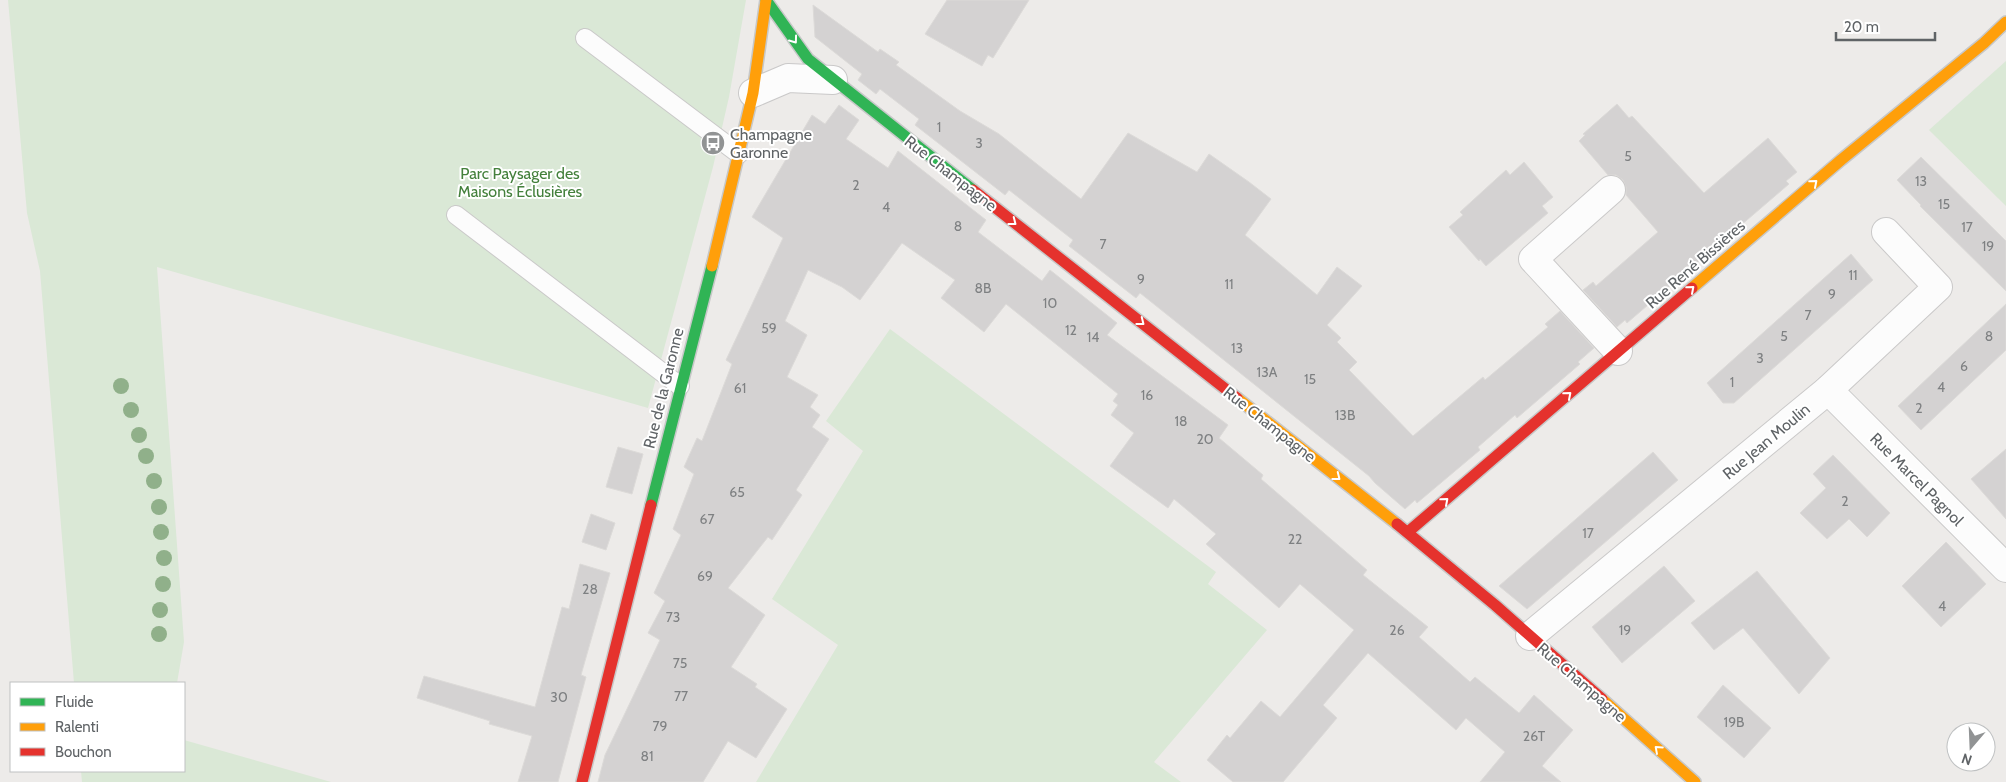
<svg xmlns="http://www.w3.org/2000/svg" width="2006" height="782" viewBox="0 0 2006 782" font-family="Cabin,sans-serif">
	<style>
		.green { fill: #dae8d6 }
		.building { fill: #d4d2d2; stroke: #dcdad8 }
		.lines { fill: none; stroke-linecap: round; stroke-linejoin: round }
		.lane-casing { stroke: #cac9c9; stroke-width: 20 }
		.street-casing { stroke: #cac9c9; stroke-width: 30 }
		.fast-casing { stroke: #c7c8c8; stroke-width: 14 }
		.slow-casing { stroke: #c7c8c8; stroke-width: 14 }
		.jam-casing { stroke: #c7c8c8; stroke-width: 14 }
		.lane { stroke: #fcfcfc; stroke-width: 18 }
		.street { stroke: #fcfcfc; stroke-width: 28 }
		.fast { stroke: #30b455; stroke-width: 11 }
		.slow { stroke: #ff9f0a; stroke-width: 11 }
		.jam { stroke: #e5322d; stroke-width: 11 }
		.tree { fill: #90b08a }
		.oneway { stroke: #fff }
		.labels { text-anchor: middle; stroke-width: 4; stroke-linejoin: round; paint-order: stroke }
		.number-label { font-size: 14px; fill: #7e8082 }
		.poi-label { font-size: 16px; fill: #5f6366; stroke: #fff; text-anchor: start }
		.park-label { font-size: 16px; fill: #44803c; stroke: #fff }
		.street-label { font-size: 16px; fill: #5f6366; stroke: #fff }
	</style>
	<rect width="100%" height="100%" fill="#edebe9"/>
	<g class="green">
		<path d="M8 0H746L729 97 713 167 648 408 157 267 184 642 177 683H74L40 271 27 213Z"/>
		<path d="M2006 61V206L1929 130Z"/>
		<path d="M890 329 1216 572 1208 584 1267 630 1154 762 1181 782H756L838 645 772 599 863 451 826 421Z"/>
		<path d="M184 740 331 782H82L81 771H184Z"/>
	</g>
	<g class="building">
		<path d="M947 0H1029L993 58 988 55 982 66 925 34Z"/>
		<path d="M813 5 878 52 880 49 899 62 896 65 960 111 999 134 1081 199 1128 133 1197 172 1209 154 1249 182 1271 199 1245 235 1317 295 1337 267 1362 286 1327 325 1341 338 1337 342 1357 362 1349 370 1413 436 1483 377 1485 380 1548 327 1545 324 1560 311 1594 348 1578 362 1580 364 1517 418 1515 415 1478 447 1480 450 1417 503 1415 500 1405 509 1375 483 1369 476 1140 293 1136 298 1069 246 1073 240 1009 190 1005 195 915 125 919 119 880 89 876 94 858 80 862 74 815 37Z"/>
		<path d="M1617 104 1629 118 1632 116 1704 193 1768 138 1797 172 1786 181 1789 184 1627 323 1625 320 1617 327 1583 290 1593 282 1596 286 1658 232 1626 195V187L1623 180 1616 175H1608L1579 141 1585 135 1583 134Z"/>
		<path d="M839 105 859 120 846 139 888 168 898 151 986 220 978 232 1042 281 1050 270 1117 323 1107 335 1228 425 1219 438 1263 475 1261 479 1367 570 1363 575 1428 627 1419 637 1470 682 1475 677 1519 713 1534 695 1573 730 1542 766 1561 782H1480L1505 752 1466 718 1456 730 1368 653 1323 705 1337 718 1283 782H1233L1207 760 1227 735 1230 738 1261 701 1280 717 1354 630 1300 584 1279 608 1206 544 1216 534 1174 499 1168 508 1110 466 1134 433 1111 415 1118 405 1113 401 1118 394 1006 304 984 332 941 298 955 280 902 243 860 300 842 287 808 270 785 321 807 335 787 377 818 395 810 407 820 415 812 427 829 439 796 490 802 495 772 540 768 537 728 588 765 615 731 667 757 684 755 687 787 709 756 758 728 741 703 782H598L605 755 660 640 648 633 665 601 654 593 681 535 673 529 694 474 684 467 697 438 702 441 732 364 726 360 783 238 752 217 812 115 825 124Z"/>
		<path d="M1921 157 2006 241V291L1920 206 1921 205 1897 180Z"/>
		<path d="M1524 162 1553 197 1542 206 1548 213 1486 266 1480 259 1479 261 1449 227 1463 215 1460 212 1506 170 1510 175Z"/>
		<path d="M1851 254 1873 280 1734 403H1723L1707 383Z"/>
		<path d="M2006 304V350L1921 430 1898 406Z"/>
		<path d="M618 447 643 454 632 494 606 487Z"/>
		<path d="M2006 449V519L1971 479Z"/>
		<path d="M1653 452 1678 480 1527 609 1499 586Z"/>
		<path d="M1833 455 1890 513 1867 537 1849 519 1827 539 1800 513 1826 488 1813 474Z"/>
		<path d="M591 514 615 523 606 550 582 542Z"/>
		<path d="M1946 542 1986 584 1941 627 1902 586Z"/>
		<path d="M580 564 610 573 581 675 586 677 558 782H518L532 736 489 724 490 721 417 698 424 676 535 707 562 607 569 609Z"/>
		<path d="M1664 566 1695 601 1622 663 1592 627Z"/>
		<path d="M1757 571 1830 658 1799 694 1743 628 1714 650 1691 623Z"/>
		<path d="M1723 685 1771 728 1744 758 1697 717Z"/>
	</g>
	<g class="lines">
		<g class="lane-casing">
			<g id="lane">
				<path d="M585 38 739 154"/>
				<path d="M456 215 680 386"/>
			</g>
		</g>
		<g class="street-casing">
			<g id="street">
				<path d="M753 93 788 78 833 80"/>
				<path d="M1611 190 1533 259 1618 351"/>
				<path d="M1828 390 2006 568"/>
				<path d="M1530 636 1828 390 1938 287 1886 232"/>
			</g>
		</g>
		<g class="fast-casing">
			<g id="fast">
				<path d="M766 0 808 59 973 190"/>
				<path d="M651 505 712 266"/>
			</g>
		</g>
		<g class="slow-casing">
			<g id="slow">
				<path d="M712 266 753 93 766 0"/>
				<path d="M1692 288 1841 160 1984 43 2006 22"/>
				<path d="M1237 398 1397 524"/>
				<path d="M1602 699 1695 782"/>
			</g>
		</g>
		<g class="jam-casing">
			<g id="jam">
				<path d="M973 190 1237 398"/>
				<path d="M1397 524 1495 605 1602 699"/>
				<path d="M1408 532 1692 288"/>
				<path d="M582 782 651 505"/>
			</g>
		</g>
		<use href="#lane" class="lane"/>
		<use href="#street" class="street"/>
		<use href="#fast" class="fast"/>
		<use href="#slow" class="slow"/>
		<use href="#jam" class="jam"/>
	</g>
	<g class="tree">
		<circle cx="121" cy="386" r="8"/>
		<circle cx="131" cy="410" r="8"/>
		<circle cx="139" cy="435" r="8"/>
		<circle cx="146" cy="456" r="8"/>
		<circle cx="154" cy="481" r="8"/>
		<circle cx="159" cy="507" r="8"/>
		<circle cx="161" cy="532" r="8"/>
		<circle cx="164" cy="558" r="8"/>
		<circle cx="163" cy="584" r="8"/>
		<circle cx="160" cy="610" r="8"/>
		<circle cx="159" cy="634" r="8"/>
	</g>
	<defs><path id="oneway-chevron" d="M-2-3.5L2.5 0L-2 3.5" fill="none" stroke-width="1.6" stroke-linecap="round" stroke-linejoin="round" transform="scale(1.25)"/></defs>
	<g class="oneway">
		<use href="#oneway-chevron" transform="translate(794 40) rotate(54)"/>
		<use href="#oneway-chevron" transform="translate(1814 183) rotate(-41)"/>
		<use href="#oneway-chevron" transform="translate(1013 222) rotate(38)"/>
		<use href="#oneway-chevron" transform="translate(1691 289) rotate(-41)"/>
		<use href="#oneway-chevron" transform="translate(1141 322) rotate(38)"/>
		<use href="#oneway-chevron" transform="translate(1568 395) rotate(-41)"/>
		<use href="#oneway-chevron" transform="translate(1337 477) rotate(38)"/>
		<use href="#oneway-chevron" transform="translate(1445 501) rotate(-41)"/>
		<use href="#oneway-chevron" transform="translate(1658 749) rotate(-138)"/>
	</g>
	<defs>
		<g id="bus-disc" transform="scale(1.25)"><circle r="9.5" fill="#919394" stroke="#fff"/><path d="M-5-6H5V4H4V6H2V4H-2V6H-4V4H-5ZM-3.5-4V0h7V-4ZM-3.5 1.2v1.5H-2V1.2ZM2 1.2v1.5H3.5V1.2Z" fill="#fff"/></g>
	</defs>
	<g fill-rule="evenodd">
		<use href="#bus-disc" x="713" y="143"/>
	</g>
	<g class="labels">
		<g class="number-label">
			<text x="939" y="132">1</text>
			<text x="979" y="148">3</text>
			<text x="1628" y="161">5</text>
			<text x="1921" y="186">13</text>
			<text x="856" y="190">2</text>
			<text x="1944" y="209">15</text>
			<text x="886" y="212">4</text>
			<text x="958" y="231">8</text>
			<text x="1967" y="232">17</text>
			<text x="1103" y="249">7</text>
			<text x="1988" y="251">19</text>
			<text x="1853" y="280">11</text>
			<text x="1141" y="284">9</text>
			<text x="1229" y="289">11</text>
			<text x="983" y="293">8B</text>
			<text x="1832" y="299">9</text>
			<text x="1050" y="308">10</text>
			<text x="1808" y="320">7</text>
			<text x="769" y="333">59</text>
			<text x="1071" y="335">12</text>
			<text x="1784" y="341">5</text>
			<text x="1989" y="341">8</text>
			<text x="1093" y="342">14</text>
			<text x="1237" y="353">13</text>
			<text x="1760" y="363">3</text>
			<text x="1964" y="371">6</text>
			<text x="1267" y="377">13A</text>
			<text x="1310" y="384">15</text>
			<text x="1732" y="387">1</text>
			<text x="1941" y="392">4</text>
			<text x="740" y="393">61</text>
			<text x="1147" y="400">16</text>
			<text x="1919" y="413">2</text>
			<text x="1345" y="420">13B</text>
			<text x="1181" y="426">18</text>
			<text x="1205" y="444">20</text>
			<text x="737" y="497">65</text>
			<text x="1845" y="506">2</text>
			<text x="707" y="524">67</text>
			<text x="1588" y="538">17</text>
			<text x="1295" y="544">22</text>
			<text x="705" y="581">69</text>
			<text x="590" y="594">28</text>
			<text x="1942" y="611">4</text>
			<text x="673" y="622">73</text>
			<text x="1397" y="635">26</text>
			<text x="1625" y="635">19</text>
			<text x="680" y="668">75</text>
			<text x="681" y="701">77</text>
			<text x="559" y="702">30</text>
			<text x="1734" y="727">19B</text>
			<text x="660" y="731">79</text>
			<text x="1534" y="741">26T</text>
			<text x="647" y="761">81</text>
		</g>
		<g class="poi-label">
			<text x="730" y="140">Champagne<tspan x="730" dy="18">Garonne</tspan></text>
		</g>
		<g class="park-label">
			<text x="520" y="179">Parc Paysager des<tspan x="520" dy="18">Maisons Éclusières</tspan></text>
		</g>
		<g class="street-label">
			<text transform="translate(951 173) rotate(38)" y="6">Rue Champagne</text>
			<text transform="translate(1695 264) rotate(-41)" y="6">Rue René Bissières</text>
			<text transform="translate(663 388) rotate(-76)" y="6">Rue de la Garonne</text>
			<text transform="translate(1270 424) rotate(38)" y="6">Rue Champagne</text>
			<text transform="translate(1766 441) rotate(-40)" y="6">Rue Jean Moulin</text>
			<text transform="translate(1917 479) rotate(45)" y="6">Rue Marcel Pagnol</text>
			<text transform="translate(1582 682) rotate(41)" y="6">Rue Champagne</text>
		</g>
	</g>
	<rect x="10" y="682" width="175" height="90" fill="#ffffff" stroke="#bfc1c2"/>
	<rect x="20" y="698" width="25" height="8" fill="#30b455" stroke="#bfc1c2"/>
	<text x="55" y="707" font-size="15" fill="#5f6366">Fluide</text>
	<rect x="20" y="723" width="25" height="8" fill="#ff9f0a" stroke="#bfc1c2"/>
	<text x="55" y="732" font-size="15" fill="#5f6366">Ralenti</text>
	<rect x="20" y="748" width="25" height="8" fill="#e5322d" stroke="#bfc1c2"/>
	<text x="55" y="757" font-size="15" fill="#5f6366">Bouchon</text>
	<g transform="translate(1971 747) rotate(199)"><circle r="24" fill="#ffffff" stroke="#bfc1c2"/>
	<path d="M0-4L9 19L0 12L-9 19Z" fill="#919394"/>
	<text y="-8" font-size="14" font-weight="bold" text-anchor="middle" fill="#5f6366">N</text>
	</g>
	<path d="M1836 32v8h99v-8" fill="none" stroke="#5f6366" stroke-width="2.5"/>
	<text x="1844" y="32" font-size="15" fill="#5f6366" stroke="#ffffff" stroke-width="4" paint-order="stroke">20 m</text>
</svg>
